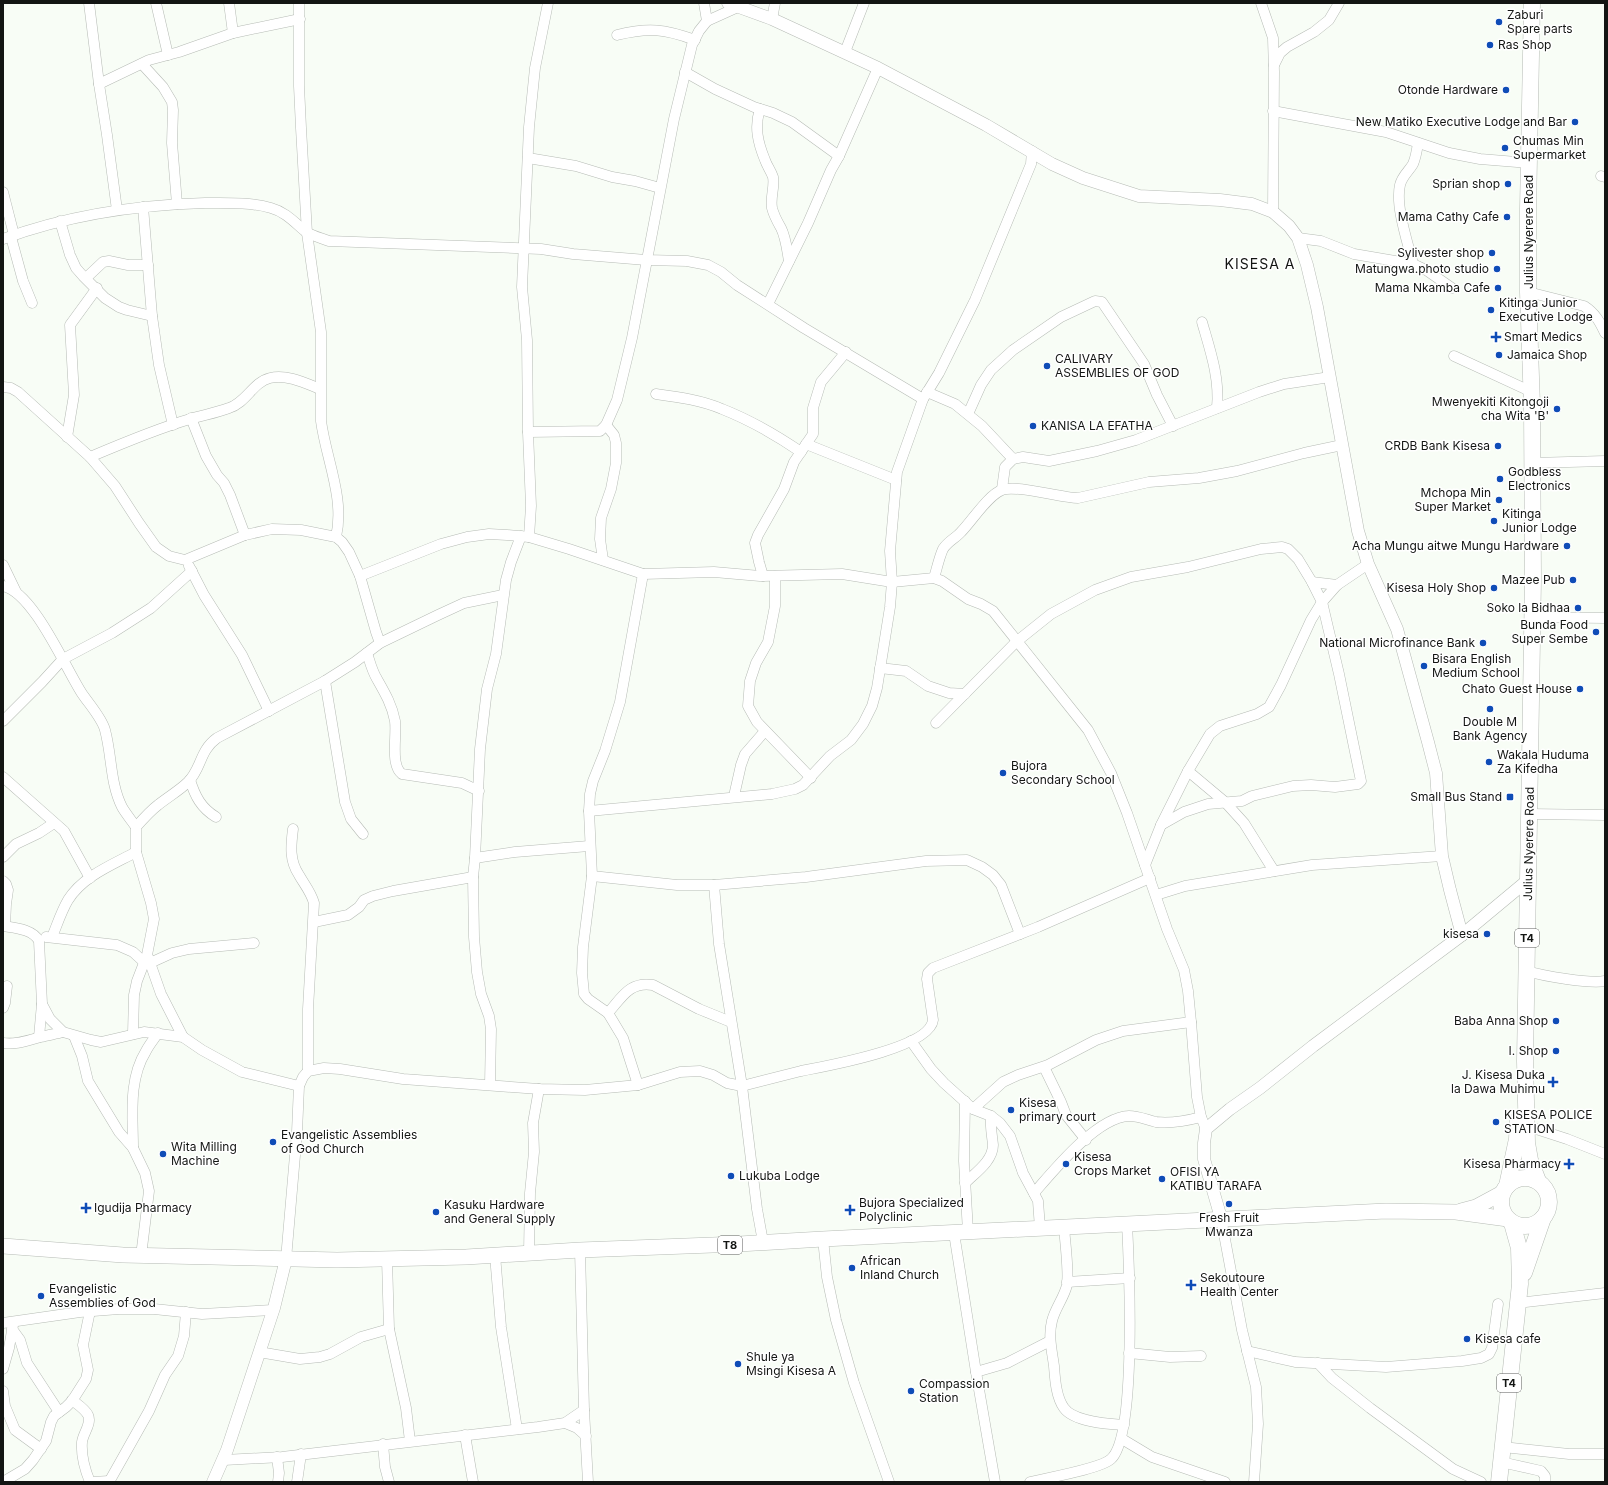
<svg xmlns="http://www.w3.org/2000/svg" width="1608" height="1485" viewBox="0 0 1608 1485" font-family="Inter,sans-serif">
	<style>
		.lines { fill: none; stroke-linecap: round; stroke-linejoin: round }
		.minor-casing { stroke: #b6bbb5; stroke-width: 11 }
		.tertiary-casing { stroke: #b6bbb5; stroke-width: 13 }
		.primary-casing { stroke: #b6bbb5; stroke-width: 16 }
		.trunk-casing { stroke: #b6bbb5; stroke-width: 17 }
		.minor { stroke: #fff; stroke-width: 10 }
		.tertiary { stroke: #fff; stroke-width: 12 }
		.primary { stroke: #fff; stroke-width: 15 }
		.trunk { stroke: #fff; stroke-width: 16 }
		.poi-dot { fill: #0f4cb7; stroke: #fff; stroke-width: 1.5 }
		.labels { text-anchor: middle; stroke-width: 3; stroke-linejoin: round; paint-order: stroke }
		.shield { fill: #fff; stroke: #5a5b5a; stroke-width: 1 }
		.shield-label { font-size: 11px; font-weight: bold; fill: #131513 }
		.poi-label { font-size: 12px; fill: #131513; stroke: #fff; text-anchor: start }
		.street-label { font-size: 12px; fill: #131513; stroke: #fff }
		.quarter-label { font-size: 14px; letter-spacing: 1px; fill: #131513; stroke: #fff }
	</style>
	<rect width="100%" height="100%" fill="#f8fdf6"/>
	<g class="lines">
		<g class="minor-casing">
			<g id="minor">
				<path d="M89 3 99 84 107 135 117 210"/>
				<path d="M156 3 168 55"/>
				<path d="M229 3 233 33"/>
				<path d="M299 3V86L301 128 307 233 321 332V421C326 459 345 498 336 537"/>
				<path d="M704 3 707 21"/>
				<path d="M1261 3 1273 38 1274 72 1273 212"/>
				<path d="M772 19 775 3"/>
				<path d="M617 35C648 27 665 29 695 40"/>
				<path d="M845 52 864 3"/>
				<path d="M142 64 163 87 172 102 173 110 172 143 177 204"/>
				<path d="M1274 65 1280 53 1287 47 1314 32 1329 20 1339 3"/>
				<path d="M685 72 715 89 754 107 773 113 792 122 839 156"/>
				<path d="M99 84 149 60 179 52 233 33 300 19"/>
				<path d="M760 109C754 127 758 143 765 160 767 166 771 171 773 177 775 187 770 197 772 208 774 216 777 221 781 228 786 238 787 250 789 261"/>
				<path d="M1273 111 1386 132 1449 153 1480 159 1529 163"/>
				<path d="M528 158 576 166 612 177 635 181 660 188"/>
				<path d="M1601 176 1605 177"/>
				<path d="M3 192 14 235"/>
				<path d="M143 207 152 316 159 365 173 425"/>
				<path d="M60 221 70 255 76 268 83 276 105 298 119 307 127 310 152 316"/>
				<path d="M11 237 23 281 32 303"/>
				<path d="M1298 238 1321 241 1354 254 1413 264 1426 270 1452 288"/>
				<path d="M3 239C68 215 136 205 205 203 227 203 250 202 271 208 286 212 295 223 306 232 313 236 321 238 329 241L541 249 573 254 646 260 687 261 708 265 721 272 737 285 804 328 923 399"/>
				<path d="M1413 264C1408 243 1395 206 1400 185 1402 176 1409 171 1413 164 1416 157 1417 150 1418 143"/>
				<path d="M86 278 103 262 109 261 128 265H148"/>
				<path d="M1528 292 1584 306C1595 313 1600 322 1605 333"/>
				<path d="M768 304 808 223 831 170 839 156 878 68"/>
				<path d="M1202 322C1210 350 1220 378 1217 408"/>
				<path d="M1454 356 1532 392"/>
				<path d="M3 387 11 388 18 392 90 457 115 486 139 523 156 547 169 556 185 560 245 535 272 529 301 530 336 537 342 542 349 552 360 576 376 632 380 643"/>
				<path d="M927 392 955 404 982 426 1013 459"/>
				<path d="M656 394C678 397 701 400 722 409 750 420 776 435 801 452"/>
				<path d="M968 414 981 385 991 370 1013 350 1061 317 1095 301 1102 302 1144 364 1157 395 1173 426"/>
				<path d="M191 418 206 456 217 475 224 483 230 495 245 535"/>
				<path d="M528 432 600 431 606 425 617 400 632 338 674 119 692 45 699 31 707 21 738 7 740 3"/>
				<path d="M67 437 74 395 70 325 97 288"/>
				<path d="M806 444 896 480"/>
				<path d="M90 457C123 443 156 429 190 419 203 415 216 413 229 408 246 403 253 382 270 378 287 374 305 383 320 389"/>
				<path d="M1532 463 1605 461"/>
				<path d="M1002 489 1005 467 1013 459 1023 457 1049 461 1097 451 1136 440 1259 392 1284 384 1330 377"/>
				<path d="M529 537 531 506 528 432 527 340 522 287 529 127 535 68 548 3"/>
				<path d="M603 560 600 539 601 518 611 489 616 463V443L614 435 606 425"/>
				<path d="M3 565 16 592"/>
				<path d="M189 566 204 595 242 655 269 711"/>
				<path d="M360 576 441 544 467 537 489 534 507 535 529 537 569 549 643 574 714 572 760 576 842 574 892 582 934 578 942 581 968 599 981 604 993 611 1088 730 1111 773 1127 813 1167 929 1184 970 1188 991 1191 1022 1197 1097 1201 1117 1206 1129"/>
				<path d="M763 576 759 562 755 543 758 535 784 489 794 462 813 434V408L821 382 846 352"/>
				<path d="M775 576V606L768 642 756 663 750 681 748 706 757 722 811 778"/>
				<path d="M934 578C937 568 939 558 943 549 948 541 956 538 961 532 972 521 988 495 1002 490 1016 484 1060 498 1078 498L1149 482 1199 478 1237 471 1304 453 1342 445"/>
				<path d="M1312 582 1337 585"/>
				<path d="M3 586C33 592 65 667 81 692 88 703 102 718 105 730 112 756 110 783 122 807 126 814 132 821 136 827"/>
				<path d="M1532 617 1605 618"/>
				<path d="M367 653C370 662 372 671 377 679 385 693 392 705 395 721 397 736 390 765 402 774L462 783 479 791"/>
				<path d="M880 668 906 671 928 686 949 693 965 694"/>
				<path d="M325 681 345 802 351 819 363 834"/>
				<path d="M3 721 42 682 63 659 112 633 151 608 192 571"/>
				<path d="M936 723 1016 642 1051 614 1095 590 1131 577 1188 567 1261 549 1282 547 1288 549 1298 559 1312 582 1322 602 1339 674 1361 781 1358 784 1335 787 1311 785 1293 786 1252 796 1242 801 1208 804 1184 812 1161 825"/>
				<path d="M1188 771 1225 802 1244 823 1274 871"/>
				<path d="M3 777 64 831 90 878"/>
				<path d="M190 780C195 796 201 808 216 817"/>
				<path d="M734 796 741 765 745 754 765 731"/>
				<path d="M589 811 772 794 795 789 803 785 830 756 851 740 863 724 872 706 877 688 890 607 892 582 890 551 897 472 923 399 939 373 975 300 1031 164 1032 151"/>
				<path d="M1529 814 1605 815"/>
				<path d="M293 829C291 845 289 860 299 875 304 884 311 892 314 903L308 1009V1071"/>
				<path d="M3 857 16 844 39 833 54 823"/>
				<path d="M475 858 515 852 589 846"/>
				<path d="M1145 865 1161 825 1188 771 1210 734 1220 726 1257 714 1269 707 1281 685 1311 620 1322 602 1337 585 1368 564"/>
				<path d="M592 876 677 885H714L806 877 926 861 967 860 982 867 993 875 1001 885 1020 934"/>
				<path d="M3 881 6 884 8 890 6 904 5 926"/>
				<path d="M714 885 719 944 742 1086 757 1209 763 1242"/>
				<path d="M1156 895 1185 886 1312 865 1442 856"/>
				<path d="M314 922 348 915 359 907 364 900 373 896 393 891 473 877"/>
				<path d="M3 926C15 928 33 929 39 941L42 1004 50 1019 63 1032 91 1040 101 1042 144 1032 183 1037 202 1050 242 1072 299 1086"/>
				<path d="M46 937 117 945 133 952 144 962"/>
				<path d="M52 937C57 925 61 912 68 900 83 876 112 865 136 852"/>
				<path d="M148 957 161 994 183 1037"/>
				<path d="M150 963 172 953 189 949 254 943"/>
				<path d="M1527 971C1543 976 1590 984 1605 981"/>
				<path d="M3 1008 5 1003 7 986"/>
				<path d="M608 1013C622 997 630 981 653 985L699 1009 731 1022"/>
				<path d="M133 1034 134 995 137 981 147 955 154 919 151 903 136 852V827C143 819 150 811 158 805 168 797 180 790 188 782 202 768 199 751 217 738L325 681 355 662 380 643 438 615 464 603 503 595"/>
				<path d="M74 1036 82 1056 88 1081 119 1132 133 1148 145 1173 149 1191 141 1256"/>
				<path d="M39 1037 42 1004"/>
				<path d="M911 1041 931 1069 944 1083 973 1109 991 1116 1000 1123 1010 1136 1023 1173 1038 1201 1040 1228"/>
				<path d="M3 1043C17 1045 28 1040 41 1037 48 1035 56 1034 63 1032"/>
				<path d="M1044 1067 1061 1102 1066 1115 1086 1140"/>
				<path d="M490 1085 491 1029 489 1016 481 994 477 972 474 937 473 877 475 858 480 749 487 689 496 654 506 580 511 562 521 536"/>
				<path d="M638 1085 623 1038 608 1013 588 999 584 994 582 973 583 947 592 876 589 811 590 794 593 781 605 751 620 702 643 574"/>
				<path d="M965 1101 964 1161 968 1232"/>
				<path d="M973 1109 1003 1082 1018 1075 1048 1065 1096 1040 1123 1031 1191 1022"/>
				<path d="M1527 1126 1567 1139 1605 1154"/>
				<path d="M133 1148C133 1116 128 1080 146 1051 149 1045 154 1039 158 1033"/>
				<path d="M965 1183C975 1173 993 1161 993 1145 992 1135 990 1126 991 1116"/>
				<path d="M1034 1193C1054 1170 1097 1117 1129 1116 1139 1116 1147 1120 1156 1122 1172 1124 1186 1121 1201 1117"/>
				<path d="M1221 1218 1242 1330 1256 1387 1258 1424 1254 1482"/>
				<path d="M1064 1227C1065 1242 1069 1270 1067 1285 1064 1298 1055 1308 1052 1321 1048 1336 1052 1351 1054 1366 1055 1379 1056 1397 1064 1408 1074 1422 1108 1424 1124 1425"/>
				<path d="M954 1233 976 1372 995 1482"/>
				<path d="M823 1239 827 1277 836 1320 854 1383 889 1482"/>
				<path d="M580 1250 584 1410 588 1482"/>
				<path d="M529 1253 530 1193 534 1152 533 1123 539 1089"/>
				<path d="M495 1255 501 1327 517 1429"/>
				<path d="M286 1259 297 1132 299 1086 303 1077 308 1071 324 1068 340 1069 403 1079 539 1089 585 1090 638 1085 680 1072 700 1071 713 1075 727 1083 742 1086C761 1081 781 1076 801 1071 826 1066 930 1048 933 1020L927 979 928 973 933 968 1038 927 1150 878"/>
				<path d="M387 1259 389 1329 406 1408 410 1441"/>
				<path d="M1067 1282 1130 1278"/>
				<path d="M1518 1303 1605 1293"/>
				<path d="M3 1323 80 1312 119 1309H154L202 1314 273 1310"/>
				<path d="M12 1329 20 1340 27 1363 59 1412"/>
				<path d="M1247 1351 1295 1362 1386 1367 1462 1361 1481 1358 1489 1354 1492 1348 1498 1304"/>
				<path d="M259 1352 300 1359 320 1357 330 1354 361 1337 389 1329"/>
				<path d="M1129 1353 1170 1357 1201 1356"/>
				<path d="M1318 1363 1332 1378 1370 1408 1453 1469 1481 1482"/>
				<path d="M3 1369 9 1348 13 1325"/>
				<path d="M976 1372 1007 1363 1050 1341"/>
				<path d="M3 1391 5 1406 15 1430 41 1449"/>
				<path d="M72 1400C77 1404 85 1409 88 1415 92 1424 83 1433 82 1442 81 1455 85 1470 90 1482"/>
				<path d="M565 1423 577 1428 586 1436"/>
				<path d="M465 1435 473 1482"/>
				<path d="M1122 1439 1152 1457 1225 1482"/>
				<path d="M383 1444 385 1467 389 1482"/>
				<path d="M1503 1447 1569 1454H1605"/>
				<path d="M277 1457 279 1473 278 1482"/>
				<path d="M224 1460 282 1457 538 1427 565 1423 584 1410"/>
				<path d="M1501 1462 1541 1471 1545 1476V1482"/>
				<path d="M3 1482 25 1469 33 1460 46 1441 51 1422 54 1416 66 1407 72 1401 86 1379 88 1370 83 1345 90 1311"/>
				<path d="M93 1482 109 1481"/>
				<path d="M109 1482 149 1411 165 1375 178 1356 184 1336 186 1312"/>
				<path d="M297 1482 301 1454"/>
				<path d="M1030 1482C1046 1478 1100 1469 1111 1459 1137 1436 1129 1263 1127 1223"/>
			</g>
		</g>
		<g class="tertiary-casing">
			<g id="tertiary">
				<path d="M728 3 772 19 878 68 986 125 1052 164 1083 178 1139 196 1220 200 1252 204 1273 212 1289 226 1298 238 1307 265 1317 307 1358 531 1368 564 1397 629 1428 742 1436 773 1442 856 1450 890 1462 935"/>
				<path d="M1221 1218 1204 1159V1143L1206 1129 1230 1109 1260 1088 1313 1046 1462 935 1528 880"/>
				<path d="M213 1482 227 1450 274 1308 286 1259"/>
			</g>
		</g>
		<g class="primary-casing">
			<g id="primary">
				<path d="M1461 1211 1476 1207 1502 1193"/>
				<path d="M3 1246 123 1255 337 1260 466 1257 580 1250 739 1244 823 1239 1386 1211 1456 1212 1508 1219"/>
			</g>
		</g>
		<g class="trunk-casing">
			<g id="trunk">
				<path d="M1532 3 1528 209V292L1532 406 1533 579 1525 1061 1527 1143 1530 1160 1538 1181"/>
				<circle cx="1525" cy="1202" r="24"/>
				<path d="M1507 1186 1517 1139 1518 1120"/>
				<path d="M1524 1273 1543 1218"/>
				<path d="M1499 1482 1520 1284 1519 1248 1512 1223"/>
			</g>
		</g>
		<use href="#minor" class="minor"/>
		<use href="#tertiary" class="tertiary"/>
		<use href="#primary" class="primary"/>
		<use href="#trunk" class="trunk"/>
	</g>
	<g class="poi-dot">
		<circle cx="1499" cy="22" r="4"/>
		<circle cx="1490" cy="45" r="4"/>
		<circle cx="1506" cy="90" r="4"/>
		<circle cx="1575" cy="122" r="4"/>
		<circle cx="1505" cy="148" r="4"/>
		<circle cx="1508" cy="184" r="4"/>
		<circle cx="1507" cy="217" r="4"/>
		<circle cx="1492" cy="253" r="4"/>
		<circle cx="1497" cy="269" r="4"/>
		<circle cx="1498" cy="288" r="4"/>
		<circle cx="1491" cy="310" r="4"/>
		<path d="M1494 331h4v4h4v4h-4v4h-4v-4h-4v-4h4z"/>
		<circle cx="1499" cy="355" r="4"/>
		<circle cx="1047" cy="366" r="4"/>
		<circle cx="1557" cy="409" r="4"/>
		<circle cx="1033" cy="426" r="4"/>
		<circle cx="1498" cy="446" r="4"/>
		<circle cx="1500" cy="479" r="4"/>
		<circle cx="1499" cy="500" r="4"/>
		<circle cx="1494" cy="521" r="4"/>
		<circle cx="1567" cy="546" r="4"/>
		<circle cx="1573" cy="580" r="4"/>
		<circle cx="1494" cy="588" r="4"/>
		<circle cx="1578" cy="608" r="4"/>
		<circle cx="1596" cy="632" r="4"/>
		<circle cx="1483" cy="643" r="4"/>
		<circle cx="1424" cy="666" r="4"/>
		<circle cx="1580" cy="689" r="4"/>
		<circle cx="1490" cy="709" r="4"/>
		<circle cx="1489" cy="762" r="4"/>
		<circle cx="1003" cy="773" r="4"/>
		<rect x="1506" y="793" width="8" height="8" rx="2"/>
		<circle cx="1487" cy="934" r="4"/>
		<circle cx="1556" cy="1021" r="4"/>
		<circle cx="1556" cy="1051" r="4"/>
		<path d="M1551 1076h4v4h4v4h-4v4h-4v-4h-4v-4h4z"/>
		<circle cx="1011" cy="1110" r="4"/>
		<circle cx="1496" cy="1122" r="4"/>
		<circle cx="273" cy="1142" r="4"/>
		<circle cx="163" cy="1154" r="4"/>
		<circle cx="1066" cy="1164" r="4"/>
		<path d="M1567 1158h4v4h4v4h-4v4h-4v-4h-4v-4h4z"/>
		<circle cx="731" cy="1176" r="4"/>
		<circle cx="1162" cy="1179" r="4"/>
		<circle cx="1229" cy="1204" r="4"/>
		<path d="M84 1202h4v4h4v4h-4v4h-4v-4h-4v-4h4z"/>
		<path d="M848 1204h4v4h4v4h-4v4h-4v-4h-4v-4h4z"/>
		<circle cx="436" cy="1212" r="4"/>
		<circle cx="852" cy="1268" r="4"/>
		<path d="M1189 1279h4v4h4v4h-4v4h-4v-4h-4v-4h4z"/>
		<circle cx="41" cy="1296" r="4"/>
		<circle cx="1467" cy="1339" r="4"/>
		<circle cx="738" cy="1364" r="4"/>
		<circle cx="911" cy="1391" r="4"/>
	</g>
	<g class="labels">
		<g class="shield">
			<rect x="1515" y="929" width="24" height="18" rx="3"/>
			<rect x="718" y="1236" width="24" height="18" rx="3"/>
			<rect x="1497" y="1374" width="24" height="18" rx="3"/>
		</g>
		<g class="shield-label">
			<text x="1527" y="942">T4</text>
			<text x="730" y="1249">T8</text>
			<text x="1509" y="1387">T4</text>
		</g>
		<g class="poi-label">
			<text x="1507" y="19">Zaburi<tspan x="1507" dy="14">Spare parts</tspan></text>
			<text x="1498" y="49">Ras Shop</text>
			<text x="1498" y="94" text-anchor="end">Otonde Hardware</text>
			<text x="1567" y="126" text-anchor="end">New Matiko Executive Lodge and Bar</text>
			<text x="1513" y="145">Chumas Min<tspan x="1513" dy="14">Supermarket</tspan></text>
			<text x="1500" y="188" text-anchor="end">Sprian shop</text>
			<text x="1499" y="221" text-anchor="end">Mama Cathy Cafe</text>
			<text x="1484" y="257" text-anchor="end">Sylivester shop</text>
			<text x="1489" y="273" text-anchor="end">Matungwa.photo studio</text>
			<text x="1490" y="292" text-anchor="end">Mama Nkamba Cafe</text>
			<text x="1499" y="307">Kitinga Junior<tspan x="1499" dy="14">Executive Lodge</tspan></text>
			<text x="1504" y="341">Smart Medics</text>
			<text x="1507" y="359">Jamaica Shop</text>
			<text x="1055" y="363">CALIVARY<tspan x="1055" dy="14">ASSEMBLIES OF GOD</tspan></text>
			<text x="1549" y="406" text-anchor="end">Mwenyekiti Kitongoji<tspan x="1549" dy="14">cha Wita 'B'</tspan></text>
			<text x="1041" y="430">KANISA LA EFATHA</text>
			<text x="1490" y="450" text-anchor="end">CRDB Bank Kisesa</text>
			<text x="1508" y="476">Godbless<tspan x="1508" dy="14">Electronics</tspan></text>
			<text x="1491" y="497" text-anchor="end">Mchopa Min<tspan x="1491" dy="14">Super Market</tspan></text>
			<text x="1502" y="518">Kitinga<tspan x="1502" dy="14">Junior Lodge</tspan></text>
			<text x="1559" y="550" text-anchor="end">Acha Mungu aitwe Mungu Hardware</text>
			<text x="1565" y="584" text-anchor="end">Mazee Pub</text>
			<text x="1486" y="592" text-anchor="end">Kisesa Holy Shop</text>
			<text x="1570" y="612" text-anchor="end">Soko la Bidhaa</text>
			<text x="1588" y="629" text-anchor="end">Bunda Food<tspan x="1588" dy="14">Super Sembe</tspan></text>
			<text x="1475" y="647" text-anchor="end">National Microfinance Bank</text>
			<text x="1432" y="663">Bisara English<tspan x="1432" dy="14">Medium School</tspan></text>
			<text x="1572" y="693" text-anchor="end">Chato Guest House</text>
			<text x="1490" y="726" text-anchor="middle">Double M<tspan x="1490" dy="14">Bank Agency</tspan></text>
			<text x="1497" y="759">Wakala Huduma<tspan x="1497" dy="14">Za Kifedha</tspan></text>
			<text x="1011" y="770">Bujora<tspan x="1011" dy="14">Secondary School</tspan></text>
			<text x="1502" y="801" text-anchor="end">Small Bus Stand</text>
			<text x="1479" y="938" text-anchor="end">kisesa</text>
			<text x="1548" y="1025" text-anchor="end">Baba Anna Shop</text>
			<text x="1548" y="1055" text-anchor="end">I. Shop</text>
			<text x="1545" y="1079" text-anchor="end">J. Kisesa Duka<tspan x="1545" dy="14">la Dawa Muhimu</tspan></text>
			<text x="1019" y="1107">Kisesa<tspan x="1019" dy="14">primary court</tspan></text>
			<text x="1504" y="1119">KISESA POLICE<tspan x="1504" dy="14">STATION</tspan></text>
			<text x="281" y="1139">Evangelistic Assemblies<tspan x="281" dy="14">of God Church</tspan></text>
			<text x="171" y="1151">Wita Milling<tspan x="171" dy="14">Machine</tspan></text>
			<text x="1074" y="1161">Kisesa<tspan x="1074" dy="14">Crops Market</tspan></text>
			<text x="1561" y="1168" text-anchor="end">Kisesa Pharmacy</text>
			<text x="1170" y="1176">OFISI YA<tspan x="1170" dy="14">KATIBU TARAFA</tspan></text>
			<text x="739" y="1180">Lukuba Lodge</text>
			<text x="859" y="1207">Bujora Specialized<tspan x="859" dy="14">Polyclinic</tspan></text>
			<text x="444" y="1209">Kasuku Hardware<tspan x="444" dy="14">and General Supply</tspan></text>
			<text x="94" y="1212">Igudija Pharmacy</text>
			<text x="1229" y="1222" text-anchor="middle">Fresh Fruit<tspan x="1229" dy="14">Mwanza</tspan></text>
			<text x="860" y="1265">African<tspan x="860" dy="14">Inland Church</tspan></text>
			<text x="1200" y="1282">Sekoutoure<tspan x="1200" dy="14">Health Center</tspan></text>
			<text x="49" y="1293">Evangelistic<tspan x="49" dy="14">Assemblies of God</tspan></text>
			<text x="1475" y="1343">Kisesa cafe</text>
			<text x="746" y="1361">Shule ya<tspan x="746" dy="14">Msingi Kisesa A</tspan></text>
			<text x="919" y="1388">Compassion<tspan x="919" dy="14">Station</tspan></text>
		</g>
		<g class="street-label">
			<text transform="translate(1529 232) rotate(-90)" y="4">Julius Nyerere Road</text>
			<text transform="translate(1529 844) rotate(-89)" y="4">Julius Nyerere Road</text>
		</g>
		<g class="quarter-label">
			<text x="1260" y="269">KISESA A</text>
		</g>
	</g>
	<rect width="1608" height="1485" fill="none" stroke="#131513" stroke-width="8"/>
</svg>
